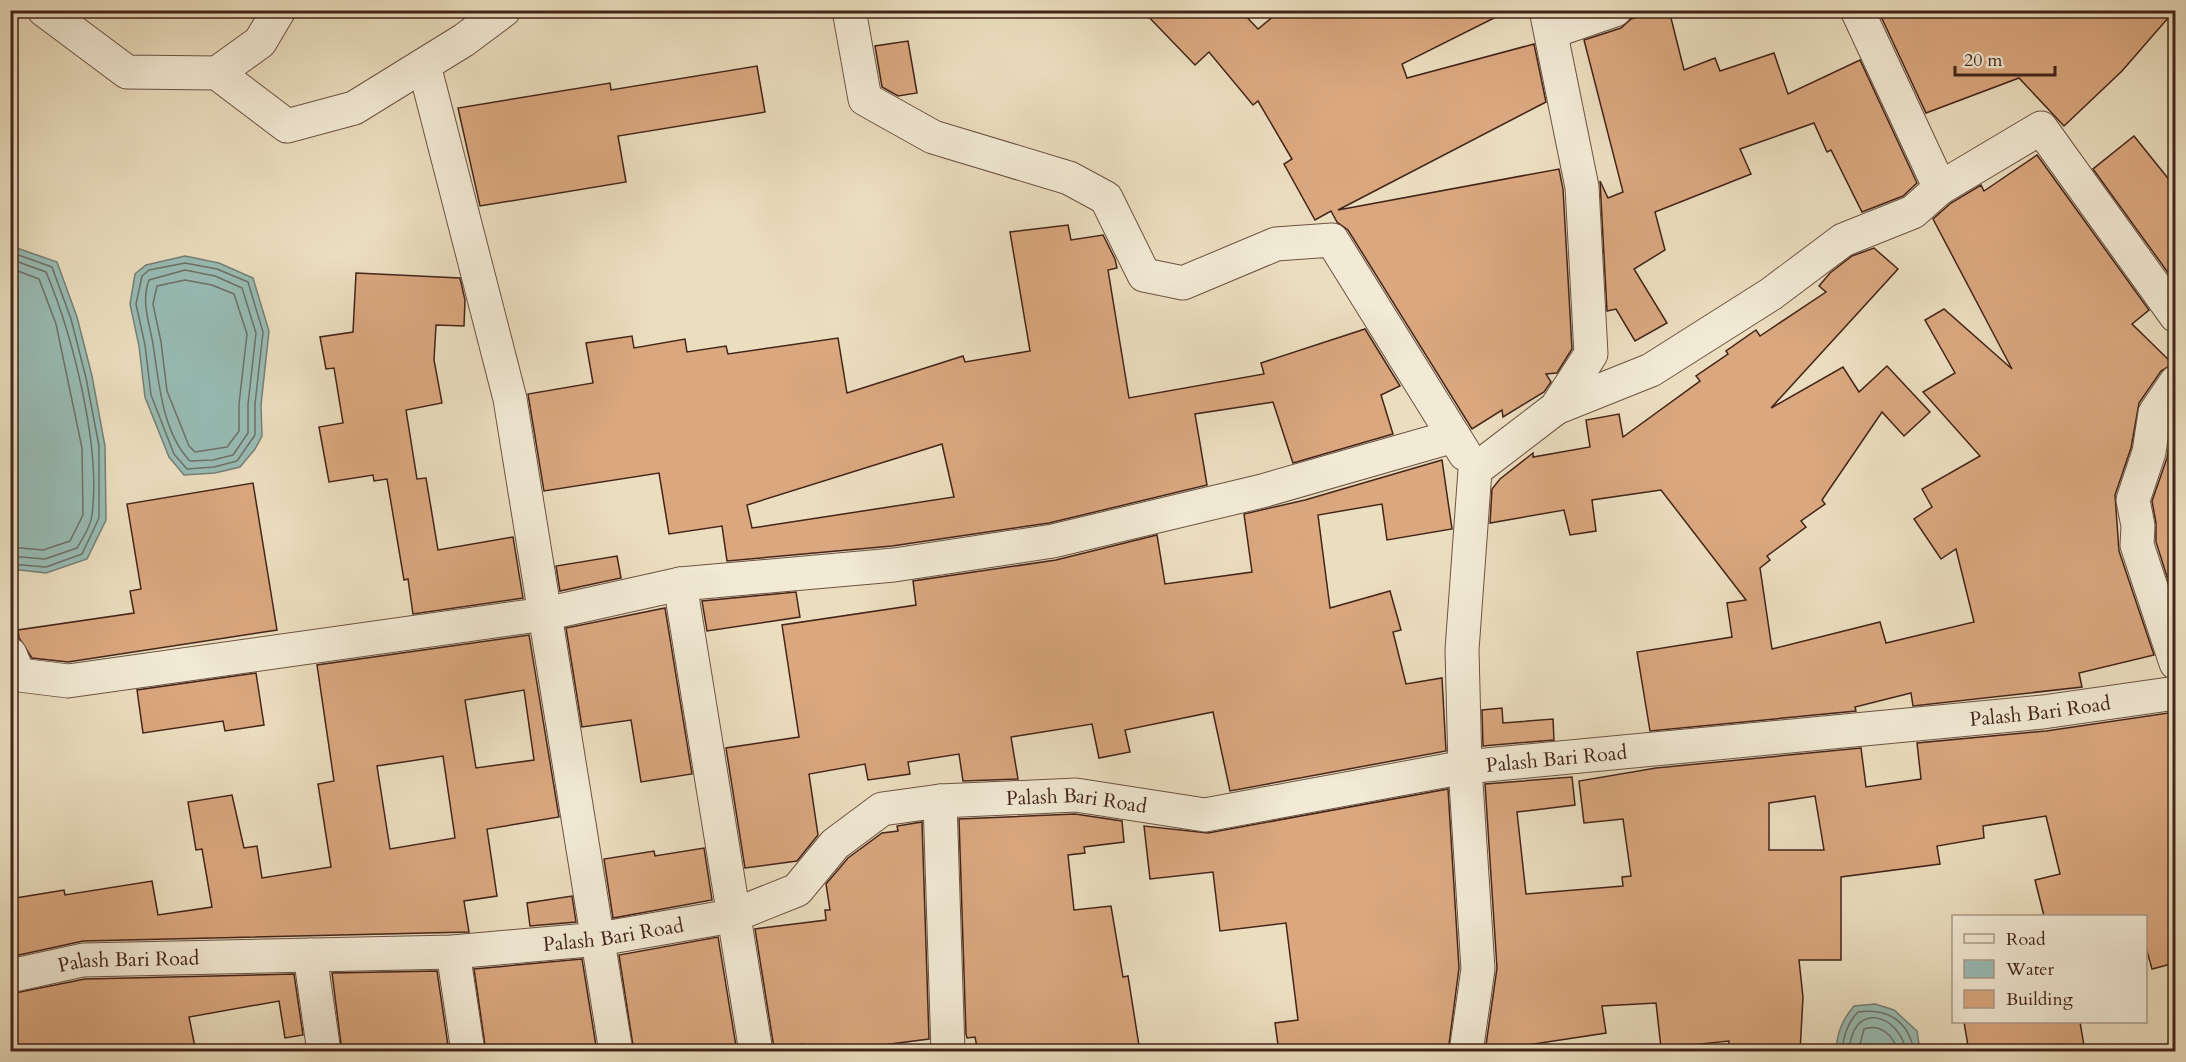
<svg xmlns="http://www.w3.org/2000/svg" width="2186" height="1062" viewBox="0 0 2186 1062" font-family="Cardo,serif">
	<style>
		.water { fill: #98bcb5; stroke: #767f77; stroke-width: 1.5 }
		.lines { fill: none; stroke-linecap: round; stroke-linejoin: round }
		.shore { stroke: #6e7067; stroke-width: 1.5 }
		.building { fill: #daa77f; stroke: #432419; stroke-width: 1.5; fill-rule: evenodd }
		.minor-casing { stroke: #6d5242; stroke-width: 35 }
		.minor { stroke: #f2ead5; stroke-width: 33 }
		.labels { text-anchor: middle; stroke-width: 4.5; stroke-linejoin: round; paint-order: stroke }
		.street-label { font-size: 20px; fill: #432419; stroke: #f2ead5 }
	</style>
	<rect width="100%" height="100%" fill="#ebdebf"/>
	<filter id="stains"><feTurbulence type="fractalNoise" baseFrequency=".00333" numOctaves="4"/><feColorMatrix values="0 0 0 0 .2 0 0 0 0 .09 0 0 0 0 .02 0 0 0 .5 -.17"/></filter>
	<radialGradient id="worn" r=".72"><stop offset=".6" stop-color="#630" stop-opacity="0"/><stop offset="1" stop-color="#630" stop-opacity=".3"/></radialGradient>
	<g class="water">
		<path d="M11 246 57 262 77 317 92 376 105 446 106 520 87 559 46 573 11 569Z"/>
		<path d="M185 256 219 263 253 278 269 331 261 405 262 436 255 449 240 467 215 473 184 475 169 457 145 397 139 346 130 304 135 274 146 265Z"/>
		<path d="M1875 1004 1894 1010 1917 1031 1920 1051H1836C1837 1033 1842 1020 1854 1006Z"/>
	</g>
	<g class="lines">
		<g class="shore">
			<path d="M10 252 52 267 71 319 86 378 99 446V518L82 554 46 567 10 564"/>
			<path d="M10 259 46 272C73 336 101 447 92 515 91 525 82 540 77 548L45 559 10 556"/>
			<path d="M185 263 217 269 248 282 263 332 255 404V435L237 461 214 467 187 469 174 454 151 395 145 345 136 304 142 276 149 270Z"/>
			<path d="M10 268 39 279 56 324 82 448 83 515 70 541 43 550 10 547"/>
			<path d="M185 270 215 276 242 288 256 333 248 404V433L233 455 213 460 190 461C162 432 159 382 153 344 149 321 141 302 149 280Z"/>
			<path d="M185 280 212 285 234 294 247 334 239 404V431L227 447 195 452 189 446 167 391 161 342 153 304 157 286Z"/>
			<path d="M1842 1052C1843 1036 1847 1023 1858 1012 1888 1008 1909 1021 1914 1052"/>
			<path d="M1849 1052C1852 999 1900 1014 1906 1052"/>
			<path d="M1858 1052 1864 1029C1880 1023 1895 1036 1897 1052"/>
		</g>
	</g>
	<g class="building">
		<path d="M1142 10H1240L1258 29 1281 10H1510L1402 64 1407 78 1534 44 1546 102 1338 210 1559 169 1563 189 1572 349 1557 373 1546 374 1551 382 1544 392 1503 417 1502 410 1472 429 1348 230 1337 222 1331 211 1315 220 1284 164 1292 159 1258 101 1253 105 1209 52 1195 65Z"/>
		<path d="M1662 10H1669L1684 70 1715 58 1720 71 1774 53 1788 94 1860 60 1917 183 1903 196 1862 212 1831 150 1827 152 1814 123 1740 149 1751 174 1655 212 1665 250 1634 269 1667 323 1635 341 1616 309 1607 311 1600 181 1608 198 1623 192 1584 40 1621 28 1631 19Z"/>
		<path d="M1878 10H2175L2122 71 2064 126 2019 78 1926 113Z"/>
		<path d="M908 41 917 93 898 96 882 87 875 46Z"/>
		<path d="M757 66 765 112 618 136 626 182 480 206 458 108 610 83 611 90Z"/>
		<path d="M2134 136 2175 187V267L2169 274 2093 169Z"/>
		<path d="M2037 155 2149 310 2132 324 2173 364 2161 371 2139 403 2131 448 2115 495 2119 551 2154 655 2079 673 2082 687 1913 706 1911 693 1855 707 1856 711 1650 731 1637 652 1732 637 1727 603 1746 600 1661 490 1592 500 1596 531 1570 535 1564 510 1490 523 1492 489 1500 479 1533 453V457L1590 447 1586 420 1619 414 1623 437 1700 381 1696 376 1728 354 1726 351 1756 330 1760 336 1826 292 1819 286 1830 273 1852 256 1874 248 1898 269 1771 408 1843 367 1859 392 1887 366 1930 412 1904 436 1882 412 1822 500 1825 504 1801 521 1806 527 1767 556 1770 560 1760 568 1772 649 1880 622 1886 643 1974 622 1956 549 1941 559 1914 519 1932 507 1922 489 1980 456 1923 392 1955 373 1925 320 1944 309 2012 369 1933 219 1951 203 1981 185 1984 191Z"/>
		<path d="M1068 225 1071 240 1103 235 1115 259 1117 268 1108 270 1129 398 1264 374 1261 363 1365 329 1400 386 1381 395 1393 434 1293 463 1273 402 1195 414 1207 485 1049 523 892 546 727 561 722 526 669 534 659 473 544 491 528 394 593 383 586 343 632 336 634 348 685 339 687 352 726 346 728 354 838 338 847 393 963 356 965 362 1030 351 1010 232ZM942 444 954 497 752 528 747 505Z"/>
		<path d="M356 273 460 278 465 300 464 326 436 325 434 360 442 403 406 410 417 479 426 478 438 550 513 537 523 598 413 614 408 579 404 580 387 479 374 481 373 475 329 482 319 427 343 423 334 368 326 369 320 337 353 332Z"/>
		<path d="M2175 416V602L2156 542V523L2152 501 2167 458Z"/>
		<path d="M1442 460 1452 529 1387 540 1382 504 1318 515 1330 608 1390 591 1401 630 1393 632 1406 684 1442 678 1446 751 1230 791 1213 712 1125 730 1130 752 1099 758 1092 724 1011 737 1018 779 963 781 959 754 908 762 910 774 868 780 865 764 809 774 818 835 797 861 745 868 726 748 799 737 782 625 916 605 913 581 1056 560 1157 535 1165 584 1252 572 1244 514 1305 500Z"/>
		<path d="M253 483 277 630 68 662 32 658 19 638 18 630 134 613 130 591 141 589 127 504Z"/>
		<path d="M617 556 621 578 560 591 556 566Z"/>
		<path d="M796 592 800 617 707 631 702 601Z"/>
		<path d="M665 608 692 774 641 782 631 720 582 727 566 628Z"/>
		<path d="M529 635 559 817 487 829 497 896 464 901 469 932 83 941 10 957V899L64 890 65 895 152 881 158 915 212 907 202 849 196 850 188 802 232 795 244 848 257 846 262 878 331 867 318 784 334 781 317 665ZM524 690 534 760 476 768 465 700ZM443 756 455 838 390 849 377 766Z"/>
		<path d="M256 673 264 725 225 731 223 721 143 733 137 690Z"/>
		<path d="M1502 708 1503 723 1553 719 1554 740 1483 746 1482 710Z"/>
		<path d="M2175 712V963L2152 969 2145 944V916H2044L2035 880 2060 874 2046 816 1983 826 1984 838 1937 846 1940 864 1841 877V960H1799L1803 997 1800 1052H1728L1729 1041 1661 1048 1656 1003 1602 1006 1606 1033 1515 1047V1052H1485L1497 968 1485 784 1572 777 1575 805 1517 812 1526 894 1623 886 1622 877 1631 876 1623 819 1584 823 1579 781 1656 768 1861 748 1866 787 1921 779 1917 743 2046 731ZM1815 796 1824 850H1769V803Z"/>
		<path d="M1448 789 1459 968 1448 1052H1279L1275 1023 1298 1020 1286 923 1220 931 1213 872 1150 879 1144 826 1208 833Z"/>
		<path d="M1075 814 1122 821 1124 842 1084 847 1085 853 1068 855 1074 910 1111 906 1123 977 1128 976 1140 1052H978L975 1037 967 1038 966 1034 959 819Z"/>
		<path d="M922 822 929 1039 828 1052H805L804 1044 774 1048 755 929 826 920 825 910H830L826 884 848 858 882 833 898 831 897 826Z"/>
		<path d="M704 848 712 900 613 918 604 859 654 851 655 856Z"/>
		<path d="M572 896 576 922 530 926 527 903Z"/>
		<path d="M718 937 737 1052H634L619 955Z"/>
		<path d="M582 959 597 1052H486L474 969Z"/>
		<path d="M437 971 449 1052H342L332 973Z"/>
		<path d="M294 974 303 1035 285 1038 279 1001 189 1017 196 1052H104L103 1047 10 1049V994L85 979Z"/>
		<path d="M1964 1022H2080L2085 1052H1969Z"/>
	</g>
	<g class="lines">
		<g class="minor-casing">
			<g id="minor">
				<path d="M44 10 127 72 217 73 287 126 354 108 464 40 504 10"/>
				<path d="M849 10 865 99 933 137 1069 178 1106 198 1144 275 1183 283 1276 244 1332 240 1465 454"/>
				<path d="M1857 10 1940 188 2041 128 2176 316"/>
				<path d="M1551 32 1615 10"/>
				<path d="M424 65 510 399 616 1052"/>
				<path d="M217 73 260 42 279 10"/>
				<path d="M2176 382 2155 413 2149 452 2133 500 2138 526 2137 545 2176 663"/>
				<path d="M1556 408 1651 370 1771 294 1843 240 1913 212 1940 188"/>
				<path d="M680 584 756 1052"/>
				<path d="M10 654 19 675 68 681 545 614 680 584 894 565 1053 541 1262 491 1454 436"/>
				<path d="M940 801 948 1052"/>
				<path d="M453 952 468 1052"/>
				<path d="M310 955 324 1052"/>
				<path id="s1" d="M10 976 83 960 453 952 599 939 732 916 797 890 835 844 882 809 940 801 1076 795 1205 815 1465 767 2043 712 2176 693"/>
				<path d="M1466 1052 1478 969 1465 767 1462 650 1475 470 1556 408 1591 354 1582 187 1546 10"/>
			</g>
		</g>
		<use href="#minor" class="minor"/>
	</g>
	<g class="labels">
		<g class="street-label">
			<text dy="7" stroke="none"><textPath href="#s1" startOffset="2082">Palash Bari Road</textPath></text>
			<text dy="7" stroke="none"><textPath href="#s1" startOffset="1596">Palash Bari Road</textPath></text>
			<text dy="7" stroke="none"><textPath href="#s1" startOffset="1110">Palash Bari Road</textPath></text>
			<text dy="7" stroke="none"><textPath href="#s1" startOffset="606">Palash Bari Road</textPath></text>
			<text dy="7" stroke="none"><textPath href="#s1" startOffset="120">Palash Bari Road</textPath></text>
		</g>
	</g>
	<rect width="2186" height="1062" fill="none" stroke="#ebdebf" stroke-width="36"/>
	<rect x="12" y="12" width="2162" height="1038" fill="none" stroke="#432419" stroke-width="3"/>
	<rect x="18" y="18" width="2150" height="1026" fill="none" stroke="#432419" stroke-width="1.5"/>
	<rect x="1952" y="915" width="195" height="108" fill="#f2ead5" stroke="#ac9b8a" stroke-width="1.5"/>
	<rect x="1964" y="934" width="30" height="9" fill="#f2ead5" stroke="#ac9b8a" stroke-width="1.5"/>
	<text x="2006" y="945" font-size="18" fill="#432419">Road</text>
	<rect x="1964" y="960" width="30" height="18" fill="#98bcb5" stroke="#ac9b8a" stroke-width="1.5"/>
	<text x="2006" y="975" font-size="18" fill="#432419">Water</text>
	<rect x="1964" y="990" width="30" height="18" fill="#daa77f" stroke="#ac9b8a" stroke-width="1.5"/>
	<text x="2006" y="1005" font-size="18" fill="#432419">Building</text>
	<path d="M1955 66v9h100v-9" fill="none" stroke="#432419" stroke-width="3"/>
	<text x="1964" y="66" font-size="18" fill="#432419" stroke="#f2ead5" stroke-width="4.5" paint-order="stroke">20 m</text>
	<rect width="100%" height="100%" filter="url(#stains)"/>
	<rect width="100%" height="100%" fill="url(#worn)"/>
</svg>
